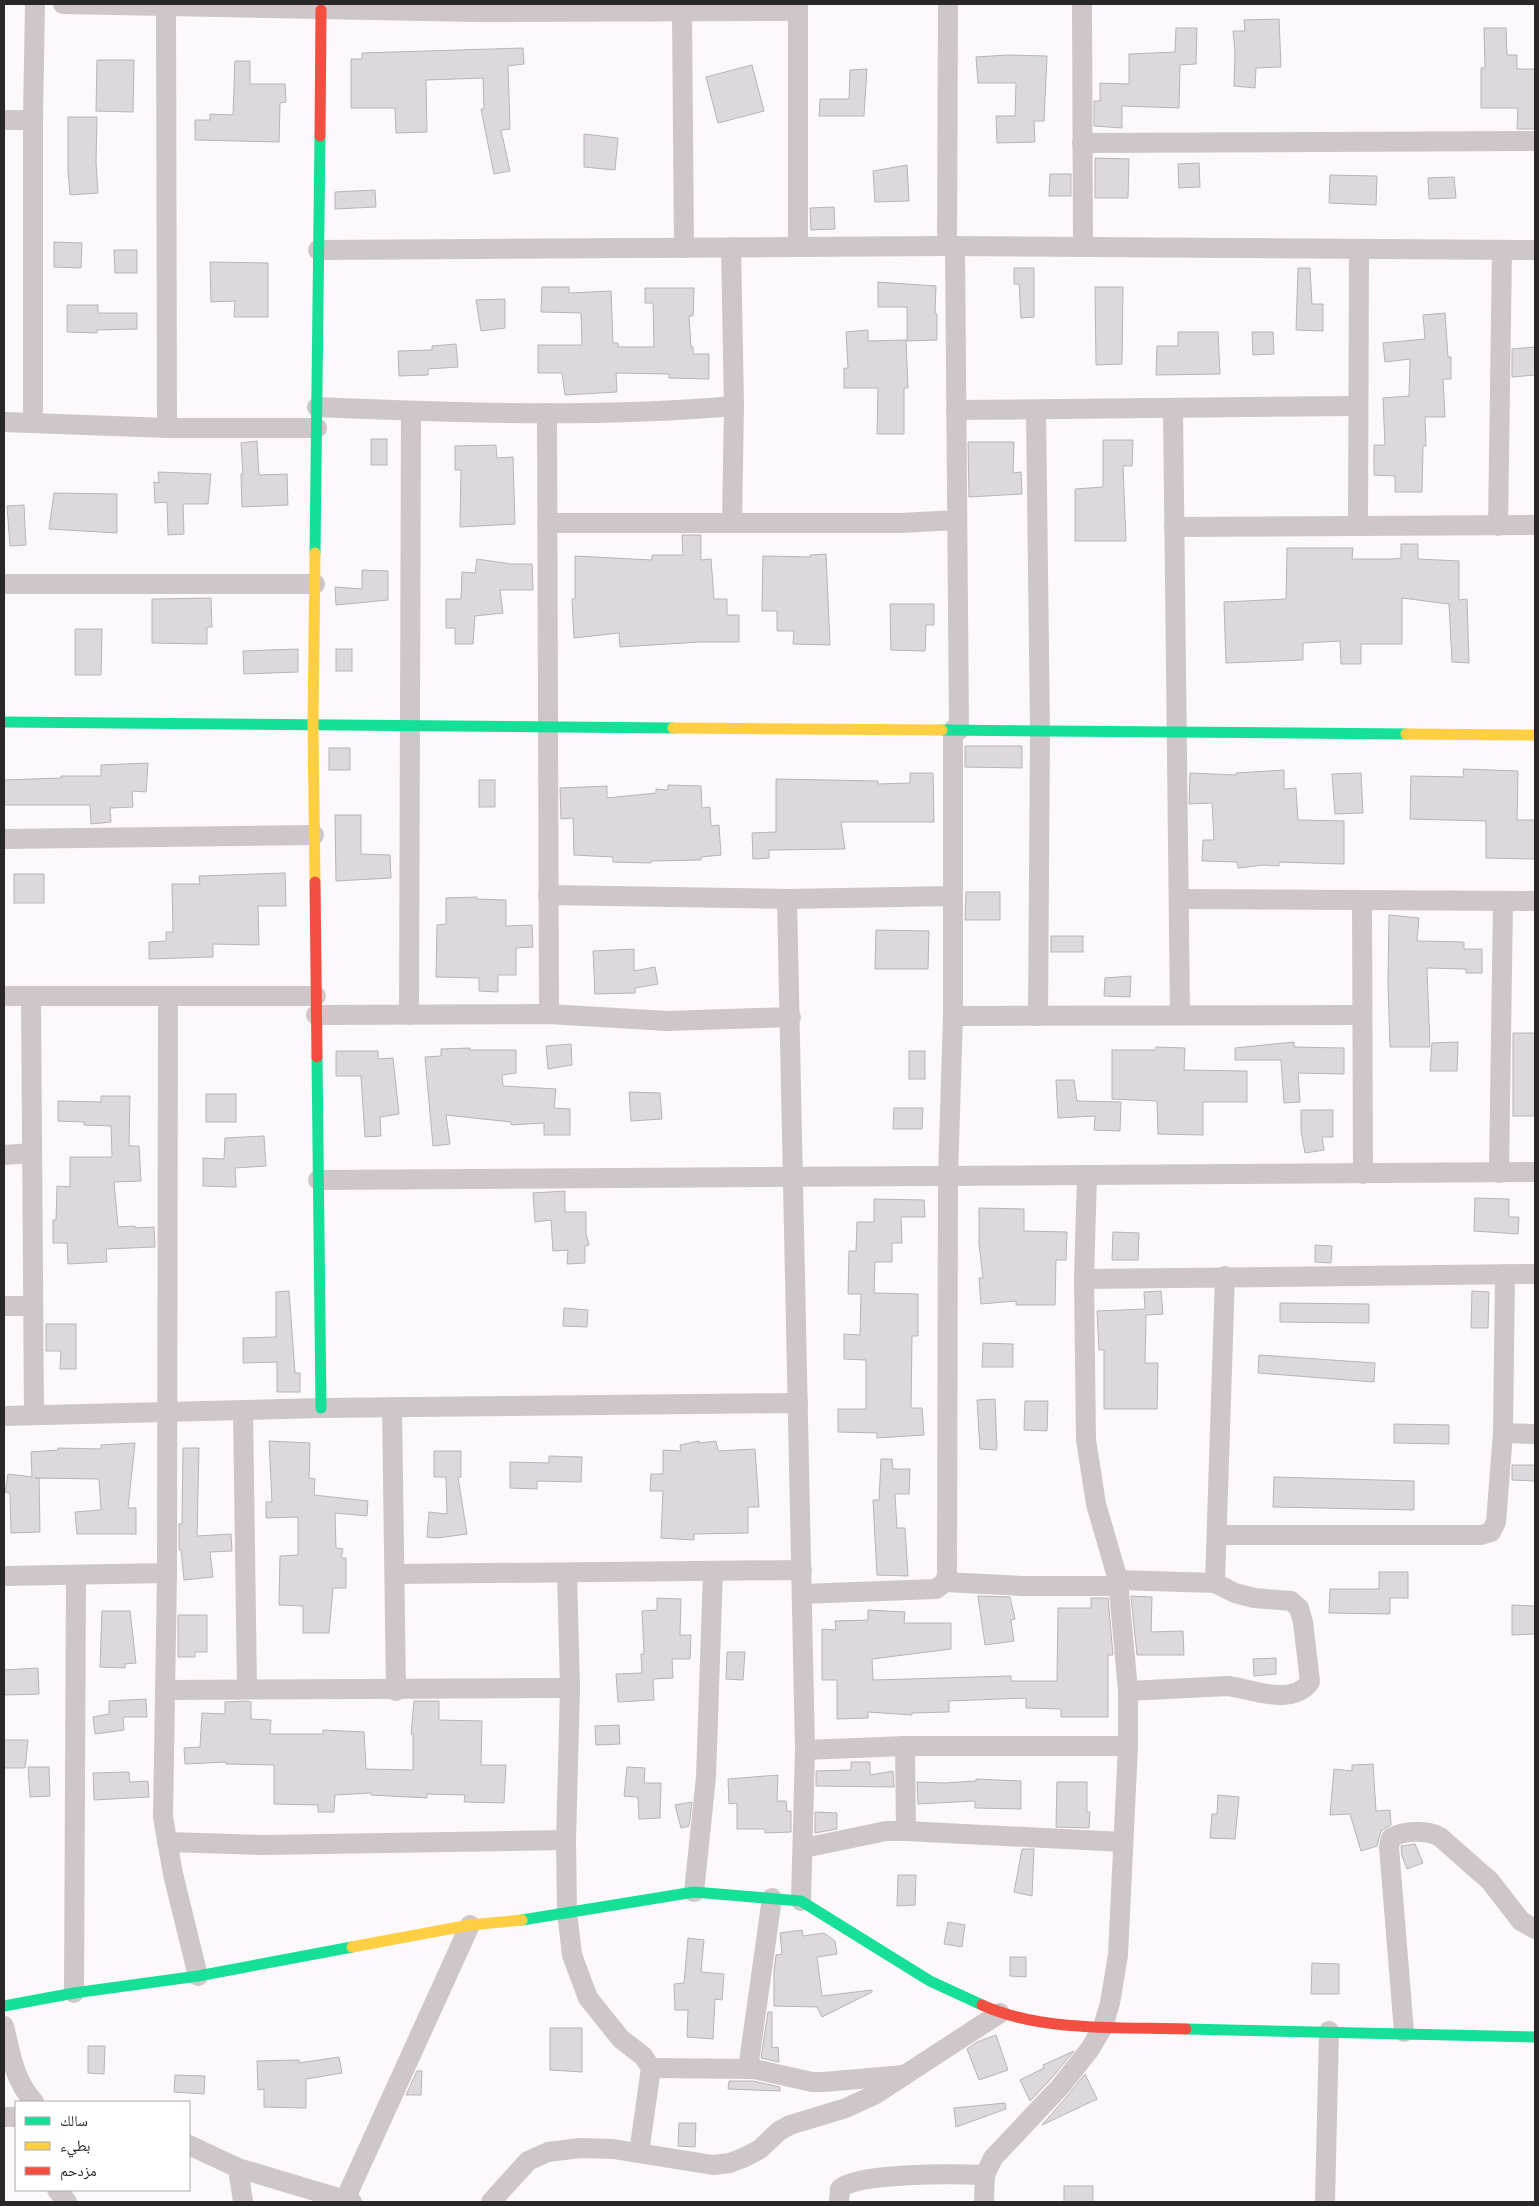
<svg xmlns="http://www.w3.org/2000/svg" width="1539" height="2206" viewBox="0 0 1539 2206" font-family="'Work Sans','Noto Naskh Arabic',sans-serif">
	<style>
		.building { fill: #dbd9dc; stroke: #b7b4b8 }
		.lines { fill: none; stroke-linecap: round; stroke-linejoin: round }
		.street { stroke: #cec6c8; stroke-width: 20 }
		.fast { stroke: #16e098; stroke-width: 11 }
		.slow { stroke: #ffcf43; stroke-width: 11 }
		.jam { stroke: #f24e42; stroke-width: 11 }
	</style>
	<rect width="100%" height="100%" fill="#fdf8fc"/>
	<g class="building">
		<path d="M1279 19 1281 67 1256 68 1255 88 1234 86 1235 52 1233 31H1245L1244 20Z"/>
		<path d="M1176 28H1197L1196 64 1180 65 1179 108 1122 106V128L1094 126V101H1100V83L1129 84V54L1175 52Z"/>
		<path d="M1484 28H1506L1507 55H1517V69H1535V129H1517L1518 108H1481V68H1485Z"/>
		<path d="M523 48 524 64 508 66 510 129 501 130 510 171 494 174 481 109H484L483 78 426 80 427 132 396 133 395 108H351V59H362V53Z"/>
		<path d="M1007 55 1047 56 1044 121H1034L1035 142 997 143 996 116H1015L1016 83H978L976 57Z"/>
		<path d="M97 60H134L133 112 96 111Z"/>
		<path d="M235 61H250V84H285L286 102 280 103 279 142 195 140V120H210V114L233 115Z"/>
		<path d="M752 65 764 111 718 123 706 77Z"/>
		<path d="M867 69 864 116H819L820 99H849L850 70Z"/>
		<path d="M68 117H97L96 162 98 193 70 195 68 170Z"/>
		<path d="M584 134 618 138 615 170 584 167Z"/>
		<path d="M1095 158 1129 159 1128 198H1095Z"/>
		<path d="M1199 163 1200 187 1179 188 1178 164Z"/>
		<path d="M907 165 909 201 875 202 873 171Z"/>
		<path d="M1050 174H1071V196H1049Z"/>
		<path d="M1330 175 1377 176 1376 205 1329 203Z"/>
		<path d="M1454 177 1456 198 1429 199 1428 178Z"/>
		<path d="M375 190 376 207 335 209V192Z"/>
		<path d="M834 207 835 229 811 230 810 208Z"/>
		<path d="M54 242 82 243 81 268 54 267Z"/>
		<path d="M114 250H137V273H115Z"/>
		<path d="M210 262 268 263V317H234L235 301 211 302Z"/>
		<path d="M1014 268H1034V317L1021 318 1019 284H1014Z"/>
		<path d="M1298 268H1310L1312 304H1323V331L1296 330Z"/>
		<path d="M878 282 936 286 935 314H937V340L907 341V307H878Z"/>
		<path d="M542 287H569V293L611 291 613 343H618V347H654L653 303H645V288H694L693 316H689L691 347H693V354H709V379L669 378V374L616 373 617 392 565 395 562 373H538V345H582L581 313 541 312Z"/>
		<path d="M1095 287H1123L1122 364 1096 365Z"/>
		<path d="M505 299V328L481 331 476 300Z"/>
		<path d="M67 305H98V313H137V329L97 330V333L67 332Z"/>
		<path d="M1445 313 1448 357H1451V379H1443L1445 417H1425L1426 446H1423L1422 492H1395V476L1374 475V445H1385L1383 398 1409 396 1410 359 1385 362 1383 343 1425 339 1423 315Z"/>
		<path d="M868 330V341L906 340 908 388H904V434H877L878 388H844V368H848L846 332Z"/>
		<path d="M1178 332H1218L1220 374 1156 375 1157 346H1178Z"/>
		<path d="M1252 332H1273L1274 354 1253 355Z"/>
		<path d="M456 344 458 367 428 369V375L399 376 398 351 432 350V346Z"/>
		<path d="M1535 347V375L1512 377V349Z"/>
		<rect x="371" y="439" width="16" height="26"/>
		<path d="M1103 440H1133L1132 466H1123L1126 541H1075V489L1103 487Z"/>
		<path d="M257 441 259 475 287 474 288 505 242 507 241 474H243L241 443Z"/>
		<path d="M968 442H1014L1013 473 1021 472 1022 494 969 497Z"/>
		<path d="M496 445 497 458 513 457 515 524 460 527 461 470H455V446Z"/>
		<path d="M158 472 211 474 208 504H183L184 534 168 535 167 502 155 503 154 482 159 483Z"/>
		<path d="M54 493 117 494V533L49 529Z"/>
		<path d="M24 505 26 545 10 546 7 506Z"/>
		<path d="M682 535H701V560L711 559 714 599H727V615H739V642H700L620 647 619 633 574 638 572 599H575V556L652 560V555H683Z"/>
		<path d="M1401 544H1418V559L1459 561V600L1467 599 1469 663 1452 662 1449 604 1402 598V644H1361V664H1341L1340 641 1303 643V660L1226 663 1224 602 1286 599 1287 548H1353L1352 559H1392L1401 558Z"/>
		<path d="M826 554 830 645 793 644 794 631H777V611H762L763 556 810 557V555Z"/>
		<path d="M477 559 511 564H532L533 590H500L503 613 475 616 473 644H455V628H446V599H461L462 572 475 573Z"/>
		<path d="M362 570 388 571V600L336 605 335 587 362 589Z"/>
		<path d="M211 598 212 627H207V644L152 643V599Z"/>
		<path d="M890 604H934V625H926L925 651 891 650Z"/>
		<path d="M75 629H102L101 675H75Z"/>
		<path d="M298 649V672L244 674 243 651Z"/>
		<rect x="336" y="649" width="16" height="22"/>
		<path d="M965 746H1022V768L965 767Z"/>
		<rect x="329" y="748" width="21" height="22"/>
		<path d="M148 763 146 792 132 791 133 807 110 808 111 822 91 824 90 805H4V780L61 778V776H101V765Z"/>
		<path d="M1463 769 1518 771 1517 820H1535V859L1486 858V821L1410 819 1411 776 1464 777Z"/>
		<path d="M1284 770V789L1296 788 1298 820 1344 821V864L1279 862V866L1263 865 1238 868 1237 862 1202 861 1203 840H1214L1212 803 1189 804 1190 773 1236 775V773Z"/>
		<path d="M910 773H933L934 822H841L845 849 769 850V858L753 859 752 833 776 832V779L878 781V784L910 783Z"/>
		<path d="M1361 773 1363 813 1335 814 1332 774Z"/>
		<rect x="479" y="780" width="16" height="27"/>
		<path d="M668 785 701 786 702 808 710 807 711 826 719 825 721 855 701 857V860L651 861V863L613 862V857L574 855 573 818 561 819 560 788 607 786V798L656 793V789L668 790Z"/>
		<path d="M335 815H361V854L390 855 391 878 336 881Z"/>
		<path d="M285 873 286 906H258L259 945 213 944V957L149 959V942L166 941V932H173L172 884H200L199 876Z"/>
		<rect x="14" y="874" width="30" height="29"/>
		<path d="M966 892H1000V920H965Z"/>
		<path d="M477 897V899L506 900V926L532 925 533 947 516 948V975H498V992L479 991V978L436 977 437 925 446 924V898Z"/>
		<path d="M1389 915 1419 918 1417 941 1464 942V949H1482V973H1466V969L1427 968 1430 1047H1390L1388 982Z"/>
		<path d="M876 930 929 931 928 969H875Z"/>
		<rect x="1051" y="936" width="32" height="16"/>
		<path d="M634 949V971L655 967 658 984 635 988V993L595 994 593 951Z"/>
		<path d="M1131 976 1130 997 1104 996 1105 978Z"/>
		<rect x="1513" y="1033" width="22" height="83"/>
		<path d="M1294 1042V1047L1344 1048V1074L1298 1073 1300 1102 1284 1103 1281 1060H1235V1048Z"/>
		<path d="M1458 1042 1457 1071H1430L1432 1043Z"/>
		<path d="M571 1044 572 1065 548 1069 546 1046Z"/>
		<path d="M1156 1047 1185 1048 1184 1070 1247 1071V1102H1203V1135L1158 1134 1157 1101 1112 1099V1050H1155Z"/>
		<path d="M470 1048V1050H516V1073L502 1075 503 1086 556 1089 554 1108 570 1109V1135H544V1123L511 1125V1122L446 1115 450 1144 433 1146 425 1057 441 1056V1049Z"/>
		<path d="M336 1051H378V1059L393 1058 399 1114 380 1117 381 1136 365 1137 361 1076H336Z"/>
		<rect x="909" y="1051" width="16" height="28"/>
		<path d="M1056 1080H1074L1077 1101 1121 1102 1120 1131 1094 1130 1095 1116 1058 1118Z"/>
		<path d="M629 1092 660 1093 662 1119 631 1121Z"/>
		<rect x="206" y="1094" width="30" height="28"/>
		<path d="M101 1096H130L129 1146H139L141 1181 114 1182 118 1227 135 1226V1228L154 1227 155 1247 106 1249 107 1262 68 1264 67 1243H53V1220H56L57 1186 70 1187V1157H112L111 1126 84 1125V1122L58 1121V1101L101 1102Z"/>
		<path d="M894 1108H923L922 1129H893Z"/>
		<path d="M1301 1110H1333V1137H1322L1324 1150 1305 1153 1301 1131Z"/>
		<path d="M264 1136 266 1166 235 1168 236 1187 203 1186V1158L224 1159 225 1138Z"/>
		<path d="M565 1191V1212H586V1234L589 1245 585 1246V1263L567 1264 568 1250 553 1251 551 1220 535 1222 533 1193Z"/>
		<path d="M1475 1198 1509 1199V1217H1519L1518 1234 1474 1231Z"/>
		<path d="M874 1199 924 1200 925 1217H901L902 1243H892V1262H875L874 1293 918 1294V1336H912L911 1408H922L924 1435 877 1438V1433L838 1432V1409H866V1360L844 1359V1334L860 1335 861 1294H848L849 1251H856L857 1222H874Z"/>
		<path d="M979 1208 1024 1209V1231L1067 1232 1066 1260H1056L1055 1305H1016V1301L981 1304 979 1278H983L979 1244Z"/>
		<path d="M1113 1232 1139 1233 1138 1260H1112Z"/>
		<path d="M1315 1245 1332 1246 1331 1263 1315 1262Z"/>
		<path d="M289 1291 295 1373H300V1392H277V1362L243 1363V1338L276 1337V1292Z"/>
		<path d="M1161 1291 1163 1314 1146 1315 1145 1363H1158L1157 1409H1104V1350H1099L1097 1311 1145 1309 1144 1292Z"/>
		<path d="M1472 1291 1489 1292 1488 1328H1471Z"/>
		<path d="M1280 1303 1369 1304V1323L1280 1322Z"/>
		<path d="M564 1308 588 1310 587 1327 563 1326Z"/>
		<path d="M46 1324H76V1369H60L61 1351H46Z"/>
		<path d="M983 1343 1013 1344V1367H982Z"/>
		<path d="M1259 1355 1375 1363 1374 1382 1258 1373Z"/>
		<path d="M995 1399 997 1448 996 1450 980 1449 977 1400Z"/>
		<path d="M1025 1401H1048L1047 1431 1024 1430Z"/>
		<path d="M1394 1424 1449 1425V1444L1394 1443Z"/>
		<path d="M269 1441 310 1443 309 1478 315 1479 314 1495 368 1501 367 1516 335 1513 336 1548 343 1549 341 1558H346V1588H333L329 1633H303V1606L279 1605 280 1556 298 1555V1517L266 1518V1502H272Z"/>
		<path d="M699 1441V1443L716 1441 718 1451 755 1449 759 1507H748V1533L694 1534V1540L661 1538 663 1491H650L651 1474H663V1450L681 1451 680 1445Z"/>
		<path d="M135 1443 128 1508H136V1534H77L75 1512 101 1510 99 1479 35 1478H39L40 1532 11 1533 10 1493 5 1492 8 1474 32 1477 31 1452 58 1450V1448L101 1449V1445Z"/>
		<path d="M183 1448H199L197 1536 231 1534 232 1551 210 1552 213 1577 184 1580 181 1550H179V1524H182Z"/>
		<path d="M434 1451H461V1477H458L467 1534 437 1538 427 1537 429 1512 447 1514 446 1477H434Z"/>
		<path d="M549 1456 582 1457 581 1482 537 1481V1489L510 1488V1462L549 1463Z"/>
		<path d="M881 1459H892L893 1469H910L909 1494H895L897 1528H905L908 1576 877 1575 873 1500H879Z"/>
		<path d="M1512 1465H1535V1481L1512 1480Z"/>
		<path d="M1274 1477 1414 1481V1510L1273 1507Z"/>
		<path d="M1379 1572H1408V1598H1390V1614L1329 1613 1330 1589H1379Z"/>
		<path d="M978 1596 1010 1597 1015 1619 1011 1620 1014 1641 985 1645Z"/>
		<path d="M1131 1596 1152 1597 1151 1632 1183 1631 1184 1655H1137Z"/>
		<path d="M657 1598 681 1599 680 1635H691L690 1659H672L673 1678 653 1679 654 1700 618 1702 616 1674 642 1673 641 1654H644L642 1611 657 1610Z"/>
		<path d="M1091 1598H1108L1113 1655H1108V1717H1061V1709L1026 1708V1698L949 1701V1712L912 1713V1715L868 1712V1718L837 1719V1680H822V1629L836 1630 835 1621 868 1620V1610L905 1612 904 1623H951V1649L872 1659 873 1680 1011 1676V1681H1057L1058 1608H1091Z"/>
		<path d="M1512 1605 1535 1606V1634L1512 1635Z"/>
		<path d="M102 1611H130L136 1663 125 1664V1668L100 1667Z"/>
		<path d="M178 1615H207V1652H195V1657H178Z"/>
		<path d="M727 1652H745L743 1680 726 1679Z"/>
		<path d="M1276 1658V1674L1254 1676 1253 1659Z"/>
		<path d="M38 1668 39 1694 4 1695V1670Z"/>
		<path d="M146 1699 147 1717H123L124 1730 95 1734 93 1717 109 1714V1701Z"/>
		<path d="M414 1701H439V1720L482 1721 481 1765H506L504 1803 464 1802 465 1795 427 1794V1798L371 1795V1793L335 1795 334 1812H318V1805L274 1804V1765L226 1764V1762L185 1764 184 1748 200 1747 202 1713 225 1714V1702L246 1701 251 1702V1719L271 1720 270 1734H323V1730L364 1732 366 1769 413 1770V1734H411Z"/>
		<path d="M619 1725 620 1744 596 1745 595 1726Z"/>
		<path d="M4 1740H28L25 1768H4Z"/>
		<path d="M851 1762H870V1775L893 1771 894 1787 816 1786V1771L851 1770Z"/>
		<path d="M1373 1764 1376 1811 1390 1810 1391 1825 1381 1831 1377 1846 1361 1851 1350 1814 1330 1815 1334 1769 1352 1771V1765Z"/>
		<path d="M28 1767H49L50 1796 30 1797Z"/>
		<path d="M627 1767 645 1768 644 1783H661L660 1818 639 1819 638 1797 624 1796Z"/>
		<path d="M129 1772 130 1782 148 1781 149 1797 94 1800 93 1773Z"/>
		<path d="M778 1775 777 1801H786L787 1811H791V1832L765 1833V1829H737V1803L729 1804 728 1779Z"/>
		<path d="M976 1779 1021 1781V1809L975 1808V1801L918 1804 917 1782 945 1783 976 1781Z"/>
		<path d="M1057 1782H1087V1812H1090L1089 1828 1056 1827Z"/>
		<path d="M1218 1795 1239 1797 1235 1839 1210 1838 1212 1814H1217Z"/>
		<path d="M692 1802 689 1826 681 1828 675 1805Z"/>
		<path d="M815 1812 837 1813V1829L815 1833Z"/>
		<path d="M1415 1844 1423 1863 1407 1869 1402 1856 1401 1846Z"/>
		<path d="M1022 1849H1034L1032 1896 1014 1892Z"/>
		<path d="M898 1875H916L915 1905 897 1906Z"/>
		<path d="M948 1922 965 1925 962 1947 944 1944Z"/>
		<path d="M802 1930 803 1936 824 1933 835 1941 837 1954 817 1957 822 1996 872 1990V1992L822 2017 817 2007 774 2006V1972L776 1955 782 1954 780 1933Z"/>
		<path d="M688 1938 704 1940 701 1972 724 1974 722 2000 715 1999 713 2039 687 2037 688 2010H675L674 1984 684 1983Z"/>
		<path d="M1010 1957H1026V1977L1010 1976Z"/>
		<path d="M1312 1963 1339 1964V1994H1311Z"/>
		<path d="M768 2012H772V2048L778 2047 779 2062 761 2058Z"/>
		<path d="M550 2028H582V2072L550 2070Z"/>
		<path d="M996 2035 1008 2070 979 2080 967 2049 977 2042Z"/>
		<path d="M88 2046H105L104 2074 88 2073Z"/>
		<path d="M1074 2051 1051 2079 1030 2101 1020 2080 1044 2068 1043 2065Z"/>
		<path d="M339 2057 342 2073 306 2079V2108L264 2107V2089L258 2090 257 2061 299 2060V2063Z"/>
		<path d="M417 2071H422L421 2095H406Z"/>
		<path d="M1085 2074 1097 2099 1042 2125 1069 2094Z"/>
		<path d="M175 2075 205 2076 204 2094 174 2092Z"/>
		<path d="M729 2081H753L780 2087V2091L728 2089Z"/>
		<path d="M1005 2103 1006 2109 956 2127 954 2108Z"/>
		<path d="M679 2123H696L695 2147 678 2146Z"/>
		<rect x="1064" y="2186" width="29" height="16"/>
	</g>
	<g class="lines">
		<g class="street">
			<path d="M63 4 476 12 798 11"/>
			<path d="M166 4 167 428"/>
			<path d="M798 4V247"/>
			<path d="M1082 4 1083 247"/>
			<path d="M682 13 684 248"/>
			<path d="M4 120H33"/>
			<path d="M1082 143 1535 141"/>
			<path d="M947 246 948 4"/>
			<path d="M955 246 959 730"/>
			<path d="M731 247 734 406 732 523"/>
			<path d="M318 250 947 246 1535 250"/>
			<path d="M317 407C456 413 596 418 734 406"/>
			<path d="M1173 409 1180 1015"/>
			<path d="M956 410 1357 406"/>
			<path d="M1036 410 1040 731 1038 1016"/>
			<path d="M547 413 549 1014"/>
			<path d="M4 422 167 428H317"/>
			<path d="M33 423V120L35 4"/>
			<path d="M547 523H900L957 520"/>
			<path d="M1358 526 1359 250"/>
			<path d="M1498 526 1502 251"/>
			<path d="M1174 527 1535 525"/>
			<path d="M4 584H315"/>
			<path d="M4 839 314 835"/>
			<path d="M548 895 787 899 953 896"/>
			<path d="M787 899 805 1750 801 1901"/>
			<path d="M1179 899 1535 901"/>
			<path d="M1362 901 1363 1174"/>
			<path d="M4 996H316"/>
			<path d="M168 996 167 1573 163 1817 173 1874 198 1976"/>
			<path d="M31 997 34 1414"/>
			<path d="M316 1015 549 1014 667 1021 791 1017"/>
			<path d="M409 1015 411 411"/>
			<path d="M953 1016 1362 1015"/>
			<path d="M4 1155 32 1153"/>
			<path d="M1499 1173 1503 901"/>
			<path d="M318 1180 1535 1172"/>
			<path d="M1084 1279 1535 1274"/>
			<path d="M4 1306H33"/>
			<path d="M392 1407 396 1691"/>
			<path d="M243 1410 247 1689"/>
			<path d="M4 1416 321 1408 798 1403"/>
			<path d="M1503 1433 1535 1434"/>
			<path d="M1217 1535H1481L1491 1532 1496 1522 1503 1433 1505 1274"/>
			<path d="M567 1573 570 1688 566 1840 567 1912 572 1955 588 1998 621 2039 643 2056 651 2068 639 2153"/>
			<path d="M395 1574 802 1570"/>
			<path d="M4 1576 167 1573"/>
			<path d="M1118 1580 1215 1583 1235 1593 1254 1598 1291 1601 1299 1608 1303 1622 1310 1682C1292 1707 1252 1689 1228 1686L1128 1691"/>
			<path d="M945 1582 1022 1586H1119"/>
			<path d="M1215 1583 1225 1276"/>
			<path d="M802 1594 936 1589 945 1582 947 1574 948 1176 953 1016V730"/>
			<path d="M165 1690 570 1688"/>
			<path d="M905 1746 906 1831 1123 1842"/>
			<path d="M805 1750 905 1746H1128"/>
			<path d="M167 1842 262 1845 566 1840"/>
			<path d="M804 1848 886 1831H906"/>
			<path d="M694 1892 706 1777 713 1571"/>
			<path d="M74 1993 76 1575"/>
			<path d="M4 2026C11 2055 14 2080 34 2102"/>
			<path d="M1404 2032 1389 1847 1391 1838C1404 1830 1427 1830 1440 1837L1490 1881 1521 1921 1535 1929"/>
			<path d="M651 2068 754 2069 812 2082H824L904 2075"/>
			<path d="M748 2069 772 1898"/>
			<path d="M4 2117H16"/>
			<path d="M189 2145 238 2168 352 2202"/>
			<path d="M238 2168 243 2202"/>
			<path d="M57 2190 67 2202"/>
			<path d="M344 2202 470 1925"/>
			<path d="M491 2202 528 2161 548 2152 580 2148 613 2149 713 2165 730 2163 745 2157 760 2149 779 2131 790 2125 846 2108 874 2095 1000 2013"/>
			<path d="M839 2202 840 2189C856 2172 959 2174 985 2175"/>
			<path d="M984 2202 985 2175 993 2158 1060 2087 1090 2049 1103 2027 1110 2003 1118 1955 1128 1746V1691L1118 1580 1096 1504 1086 1440 1084 1279 1087 1175"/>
			<path d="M1325 2202 1329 2031"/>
		</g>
		<g class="fast">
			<path d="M315 553 320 136"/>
			<path d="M4 722 673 728"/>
			<path d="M942 730 1406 734"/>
			<path d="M317 1057 321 1408"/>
			<path d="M522 1920 694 1892 801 1901 930 1981 982 2005"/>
			<path d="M4 2006 74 1993 198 1976 352 1947"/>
			<path d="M1186 2029 1535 2037"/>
		</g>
		<g class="slow">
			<path d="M673 728 942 730"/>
			<path d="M1406 734 1535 735"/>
			<path d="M315 882 313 725 315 553"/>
			<path d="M352 1947 470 1925 522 1920"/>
		</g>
		<g class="jam">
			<path d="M320 136 321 10"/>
			<path d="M315 882 317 1057"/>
			<path d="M982 2005C1041 2032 1121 2027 1186 2029"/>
		</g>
	</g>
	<rect width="1539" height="2206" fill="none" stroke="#2a2729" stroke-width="10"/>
	<rect x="15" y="2101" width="175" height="90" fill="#ffffff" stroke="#aaa9a9"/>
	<rect x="25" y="2117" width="25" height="8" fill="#16e098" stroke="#aaa9a9"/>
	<text x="60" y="2126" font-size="15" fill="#2a2729">سالك</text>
	<rect x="25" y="2142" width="25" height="8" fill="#ffcf43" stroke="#aaa9a9"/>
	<text x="60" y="2151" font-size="15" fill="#2a2729">بطيء</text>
	<rect x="25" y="2167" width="25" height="8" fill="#f24e42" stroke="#aaa9a9"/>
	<text x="60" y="2176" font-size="15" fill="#2a2729">مزدحم</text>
</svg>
